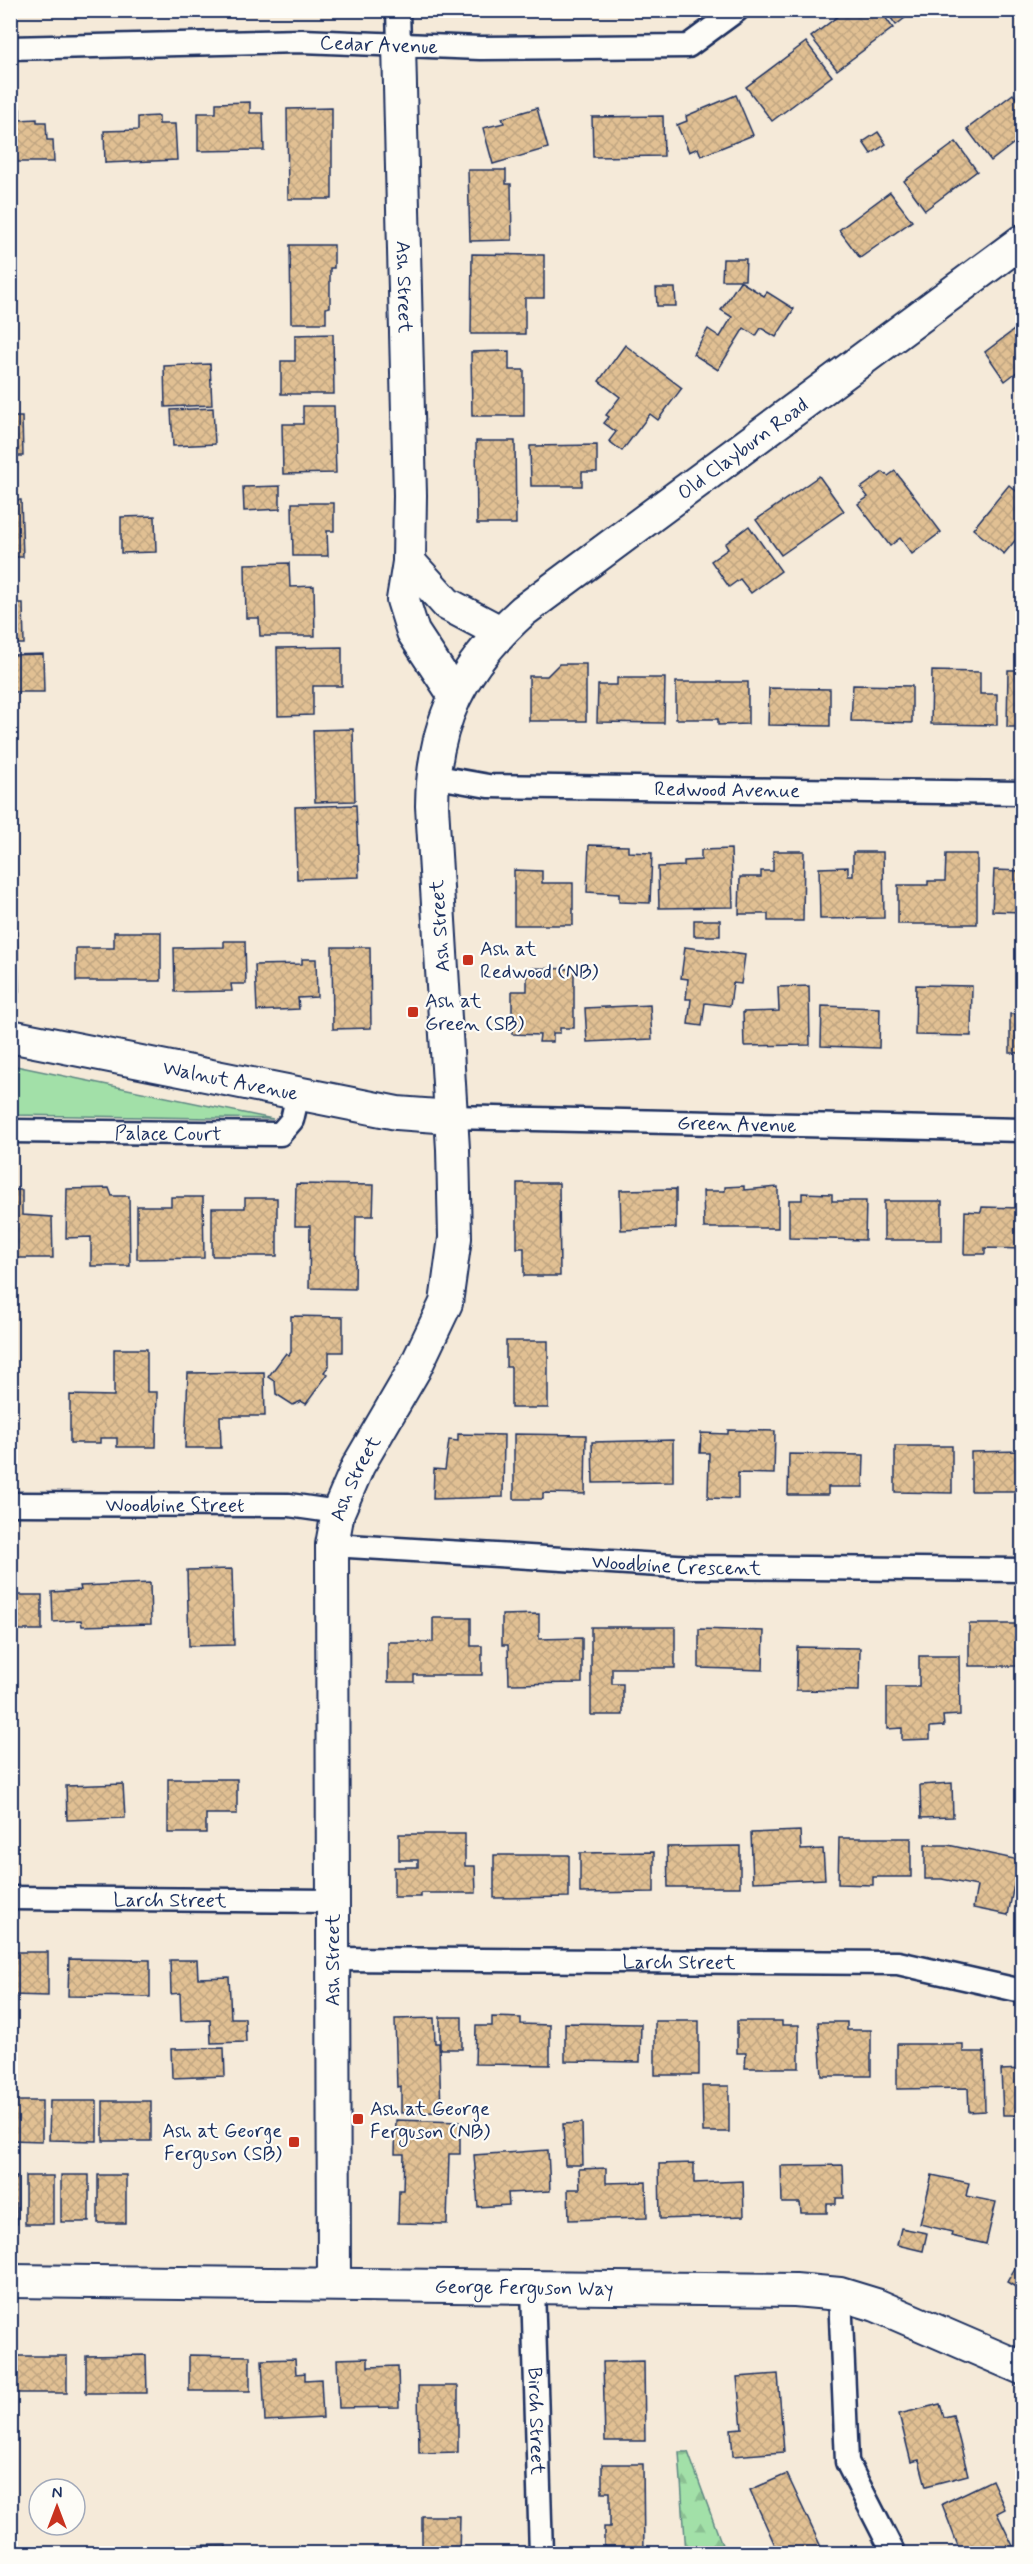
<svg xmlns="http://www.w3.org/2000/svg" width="1033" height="2564" viewBox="0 0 1033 2564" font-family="Mynerve,sans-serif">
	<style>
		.green { fill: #a2e0a8; stroke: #5e8883; stroke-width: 1.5 }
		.forest { fill: url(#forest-firs); stroke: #5e8883; stroke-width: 1.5 }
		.building { fill: url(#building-cross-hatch); stroke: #1b2f5e; stroke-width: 1.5 }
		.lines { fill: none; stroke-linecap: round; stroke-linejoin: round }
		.street-casing { stroke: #1b2f5e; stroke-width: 27 }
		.secondary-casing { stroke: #1b2f5e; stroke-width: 36 }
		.street { stroke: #fdfcf7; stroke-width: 22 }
		.secondary { stroke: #fdfcf7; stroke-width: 32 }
		.poi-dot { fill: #c8321e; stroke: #fdfcf7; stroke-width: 2 }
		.labels { text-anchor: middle; stroke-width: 4.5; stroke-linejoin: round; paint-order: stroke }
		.street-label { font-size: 20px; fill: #1b2f5e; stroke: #fdfcf7 }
		.poi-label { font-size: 20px; fill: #1b2f5e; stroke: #fdfcf7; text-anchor: start }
	</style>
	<defs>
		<pattern id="forest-firs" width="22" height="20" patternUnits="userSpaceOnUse" patternTransform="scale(1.5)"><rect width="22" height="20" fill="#a2e0a8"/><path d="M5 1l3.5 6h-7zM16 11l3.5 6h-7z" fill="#8bc093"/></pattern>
		<pattern id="building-cross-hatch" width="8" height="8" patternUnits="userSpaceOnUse" patternTransform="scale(1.5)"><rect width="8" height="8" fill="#e1c093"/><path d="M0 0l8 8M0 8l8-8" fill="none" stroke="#c0a581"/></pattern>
	</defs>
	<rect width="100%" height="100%" fill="#f5ead9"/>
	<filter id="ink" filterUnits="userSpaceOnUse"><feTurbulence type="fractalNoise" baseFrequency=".0167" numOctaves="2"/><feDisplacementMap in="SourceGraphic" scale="12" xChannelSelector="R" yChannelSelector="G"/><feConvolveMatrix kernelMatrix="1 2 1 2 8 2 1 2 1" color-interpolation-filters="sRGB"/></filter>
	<g filter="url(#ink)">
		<path class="green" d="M11 1065 273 1119 11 1115Z"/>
		<path class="forest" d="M679 2452H688L725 2553H686Z"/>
		<g class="building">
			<path d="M846 10H880L893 28 837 70 811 37Z"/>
			<path d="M885 10H915L896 25Z"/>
			<path d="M806 42 832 76 772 121 746 87Z"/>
			<path d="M1013 94 1022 106V137L991 161 967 129Z"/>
			<path d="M736 95 753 135 701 156 698 148 689 152 677 125 687 121 686 116Z"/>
			<path d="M250 102V113H263L264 150 198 151V113H216V103Z"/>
			<path d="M332 108V199H288L287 109Z"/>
			<path d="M537 108 548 148 493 164 483 128 504 123 502 118Z"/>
			<path d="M20 109V120L37 119V122H46L47 140H53L54 162H10V110Z"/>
			<path d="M159 116V124H175L177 160 105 163 104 131 138 130V117Z"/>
			<path d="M663 116 664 156 593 157 592 117Z"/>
			<path d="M878 132 886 144 871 154 863 142Z"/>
			<path d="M956 142 977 171 925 210 904 181Z"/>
			<path d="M468 170H506V184H511L512 240 470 241Z"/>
			<path d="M890 192 912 221 860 258 839 230Z"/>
			<path d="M290 245H334V268H330V307L326 308V323H291Z"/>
			<path d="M472 254 544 255V298H525V334H471Z"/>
			<path d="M723 259H746L745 280H722Z"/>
			<path d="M740 281 764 296 767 292 794 309 776 337 761 328 756 336 744 328 718 370 693 354 708 329 720 337 732 317 721 310Z"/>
			<path d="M656 288H675L676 306H657Z"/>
			<path d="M1022 324V368L1005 381 985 352Z"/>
			<path d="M333 334 334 394H281V361H295V335Z"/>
			<path d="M625 345 682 388 658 420 650 414 622 451 609 441 616 432 604 423 609 417 606 415 620 397 599 381Z"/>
			<path d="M509 351V370H524V416H472L471 352Z"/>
			<path d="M210 364 212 405 165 407 164 366Z"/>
			<path d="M303 406H334L336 473 283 474 282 424H303Z"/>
			<path d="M213 408 215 444 173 446 171 410Z"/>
			<path d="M10 417H22L23 456H10Z"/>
			<path d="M476 441H515L516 524H477Z"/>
			<path d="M597 445V472H582V486H531L530 446Z"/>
			<path d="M895 471 941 532 912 554 900 538 890 546 858 504 868 497 861 488 883 472 888 476Z"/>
			<path d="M819 476 844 511 781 555 756 520Z"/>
			<path d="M1009 485 1022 496V532L1004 554 973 529Z"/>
			<path d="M280 486V509L244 511 243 487Z"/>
			<path d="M10 500H21L23 557H10Z"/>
			<path d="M292 503H334V531H327L328 556H293Z"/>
			<path d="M155 516 156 552 121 553V517Z"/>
			<path d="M749 526 781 571 751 593 740 579 729 587 711 561 728 549 725 544Z"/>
			<path d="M289 563 290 587 314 586 315 636H260L259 618H246L245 564Z"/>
			<path d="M10 603H23L24 644H10Z"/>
			<path d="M342 647V686H313V715L278 716 277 648Z"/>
			<path d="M43 654 44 692H13V711H10V655Z"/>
			<path d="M559 664H586V721H529V676H547Z"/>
			<path d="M1008 670H1022V727H1007Z"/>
			<path d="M932 671 980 672V694H997V725L931 724Z"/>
			<path d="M617 678H665L664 723 597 722 598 685H617Z"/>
			<path d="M676 682H748V724L718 725V719H676Z"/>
			<path d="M853 685 912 686V723L851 721Z"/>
			<path d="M769 688 830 689V726L768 725Z"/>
			<path d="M353 729 355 801 315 802 313 730Z"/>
			<path d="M356 805 359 877 297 879 295 807Z"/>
			<path d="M10 816H12L14 880H10Z"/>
			<path d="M589 845 628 846V852L652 853 650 903 619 902V894L587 892Z"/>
			<path d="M731 849 733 907 659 908 658 867 684 866V861L701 860V850Z"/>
			<path d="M773 851H804L803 921H768V914H739L740 877H761V871H773Z"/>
			<path d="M853 852H883L884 918 820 919 819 868 848 867V876H853Z"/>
			<path d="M946 854H977V924H898V885H928V881H945Z"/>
			<path d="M514 870 542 871V883H573V925H514Z"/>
			<path d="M994 870 1022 871V912L992 911Z"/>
			<path d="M10 903H16L19 991H10Z"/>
			<rect x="694" y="920" width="26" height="16"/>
			<path d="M114 932H161V981H76V948H114Z"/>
			<path d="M224 941H245L246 984H231L232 991 175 992 174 948 224 947Z"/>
			<path d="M332 947H370L371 1028 333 1029Z"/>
			<path d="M685 947 745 955 741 984 733 983 730 1006 705 1003 702 1026 688 1024 691 999H686L688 979 681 978Z"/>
			<path d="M302 959H316L317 997 298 998 299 1009 257 1011 255 965 302 964Z"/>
			<path d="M527 968 574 969V1028H560V1033H553V1042H539L540 1035 512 1034V991H527Z"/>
			<path d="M916 985 972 986 971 1036 915 1035Z"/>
			<path d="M809 986 810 1045 744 1046 743 1012 779 1011 778 987Z"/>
			<path d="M650 1005 652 1039 587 1042 585 1008Z"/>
			<path d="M822 1006 880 1008 879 1048 821 1046Z"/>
			<rect x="1010" y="1014" width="12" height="39"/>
			<path d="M517 1183H559L560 1276H524V1248H517Z"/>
			<path d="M296 1184 374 1185 373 1216H356L355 1289 309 1288 310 1226H295Z"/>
			<path d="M744 1186V1190L778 1187V1228H704L703 1191H725V1187Z"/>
			<path d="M109 1188 112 1196H129L130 1266H91V1237L66 1238 67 1189Z"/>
			<path d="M676 1189V1228L621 1230 620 1190Z"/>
			<path d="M10 1190H22V1215L52 1217 53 1258H10Z"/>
			<path d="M802 1193 832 1194V1201H866L865 1240 789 1238V1200H802Z"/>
			<path d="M171 1197H203L204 1258 137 1259V1206H171Z"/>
			<path d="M245 1198H277V1256H212V1208H245Z"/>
			<rect x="884" y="1201" width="58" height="39"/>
			<path d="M982 1207 1022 1208V1249L985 1248V1254H964L965 1211 981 1212Z"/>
			<path d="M291 1316 343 1317V1352H329V1366L324 1372 328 1374 306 1404 301 1401 293 1405 276 1394 275 1382 268 1377 286 1353 289 1355 291 1352Z"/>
			<path d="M506 1341H548V1408H511V1367H506Z"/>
			<path d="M114 1349H147V1392H157L156 1447H117V1438H100V1443H70V1395L114 1396Z"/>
			<path d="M264 1372 265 1416H220L221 1448H185L188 1373Z"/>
			<path d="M728 1430 775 1431 774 1474 738 1473V1499L708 1498 709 1453H700L701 1433 728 1434Z"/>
			<path d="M458 1434 504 1435 503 1497 433 1499 434 1469 445 1470 449 1440 458 1441Z"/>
			<path d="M514 1434 586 1435 585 1494 543 1493V1499H514Z"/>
			<path d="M673 1440V1482L593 1483 592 1442Z"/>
			<path d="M895 1446H952V1493L895 1492Z"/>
			<path d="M1022 1451V1491H971V1452Z"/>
			<path d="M789 1454 864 1455 863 1487H828V1495H788Z"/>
			<path d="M232 1569 234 1645 189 1646 187 1570Z"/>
			<path d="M150 1583 151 1624 82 1626 81 1620 53 1622 52 1592 81 1590 80 1586Z"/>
			<path d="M10 1595H42V1630H17V1639H10Z"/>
			<path d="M539 1614V1639L582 1638V1683L509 1684 508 1645H502V1615Z"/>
			<path d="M433 1618H471V1646H482V1675H414V1682H388V1642H433Z"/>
			<rect x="969" y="1624" width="53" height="42"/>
			<path d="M591 1627H675V1668H612V1684H623V1715H591Z"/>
			<path d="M699 1629 764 1631 763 1670 699 1668Z"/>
			<path d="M797 1647 860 1648 859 1691 796 1690Z"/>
			<path d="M919 1656H959L960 1715 943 1716 944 1726 930 1727V1739L902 1740V1728L887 1729V1687H919Z"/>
			<path d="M168 1779H237V1814H206V1833H168Z"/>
			<path d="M952 1783 953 1817 921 1818 920 1785Z"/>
			<path d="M123 1784 125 1818 67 1820 66 1786Z"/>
			<path d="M800 1831 801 1850 823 1849 825 1879 753 1882 751 1833Z"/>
			<path d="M399 1834H465V1866H475L476 1893H421V1897H394V1867H418V1860H399Z"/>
			<path d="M839 1838H911V1877H873V1885L838 1884Z"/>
			<path d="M925 1845H948L1019 1860 1008 1915 973 1908 977 1886 942 1879H925Z"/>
			<path d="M740 1846V1887H668L667 1847Z"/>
			<path d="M654 1852V1892L580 1893V1853Z"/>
			<path d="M494 1855H569V1897L494 1898Z"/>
			<path d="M10 1952H48V1996L10 1995Z"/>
			<path d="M69 1959 150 1960V1997L68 1996Z"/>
			<path d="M170 1960H197L198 1978 229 1977 231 2018H245L246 2042 211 2043 210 2020 181 2021 180 1993 171 1994Z"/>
			<rect x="440" y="2017" width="22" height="32"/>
			<path d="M492 2017 521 2018V2024L550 2025V2065L475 2064 476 2026H492Z"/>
			<path d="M434 2018 435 2043H439L441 2112 401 2113V2086L397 2087 395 2019Z"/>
			<rect x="655" y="2021" width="44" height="54"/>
			<path d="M737 2021H782V2025H799V2068H745L746 2053H737Z"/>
			<path d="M818 2022H847V2030H871V2076H822Z"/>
			<path d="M565 2023 641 2024 640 2062 565 2061Z"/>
			<path d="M897 2044H963V2052H984L985 2111 969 2112 968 2088 897 2089Z"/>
			<path d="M224 2048 225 2076 172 2078 171 2049Z"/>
			<path d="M1022 2069V2115H1003L1001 2070Z"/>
			<path d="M702 2086H729V2132H703Z"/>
			<path d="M10 2101H42V2141L10 2140Z"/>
			<path d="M50 2101H97V2141L49 2140Z"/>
			<rect x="103" y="2101" width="48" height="40"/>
			<path d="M396 2120 460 2122V2154H449L447 2224 398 2223 399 2190H403L404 2154H395Z"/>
			<path d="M582 2123 583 2165H565L563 2124Z"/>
			<path d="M548 2150 550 2191 508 2193 509 2205 478 2207 474 2155Z"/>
			<path d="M694 2163V2183L743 2181 744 2216 660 2219 659 2164Z"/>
			<path d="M843 2165 844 2198H836V2204H827V2213H801L800 2203H782L781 2166Z"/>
			<path d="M606 2168V2183L646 2182 647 2218 569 2220 568 2189H580L579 2169Z"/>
			<rect x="61" y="2175" width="28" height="47"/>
			<rect x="98" y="2175" width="28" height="48"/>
			<path d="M932 2175 969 2183 966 2196 996 2202 986 2244 951 2236 952 2232 920 2224Z"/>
			<rect x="25" y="2176" width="28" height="48"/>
			<rect x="10" y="2177" width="7" height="47"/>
			<path d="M901 2228 927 2233 923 2251 897 2245Z"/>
			<path d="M1022 2256V2291L1007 2282Z"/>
			<path d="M146 2355 147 2393H86V2356Z"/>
			<path d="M189 2355 250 2356V2391H189Z"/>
			<rect x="10" y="2356" width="57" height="37"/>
			<path d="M368 2358V2367L398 2366 399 2407 339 2408 337 2359Z"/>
			<path d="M295 2359 296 2374 305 2373V2380L321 2379 323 2418 265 2421 262 2360Z"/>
			<path d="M644 2361 645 2441H605L603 2362Z"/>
			<path d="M778 2374 784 2452 733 2456 731 2429 742 2428 737 2377Z"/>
			<path d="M418 2386H458V2452L419 2453Z"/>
			<path d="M940 2404 944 2417 953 2415 968 2475 926 2486 919 2460 911 2462 899 2414Z"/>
			<path d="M602 2464H643L644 2554H604V2527H610V2492H602Z"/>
			<path d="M787 2474 821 2547 807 2554H779L750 2490Z"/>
			<path d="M992 2480 1005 2509 997 2513 1013 2546 1009 2549 1011 2554H961L942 2504Z"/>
			<path d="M422 2516H460L459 2554H422Z"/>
			<path d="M226 2545V2554H146V2546Z"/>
		</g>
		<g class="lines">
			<g class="street-casing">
				<g id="street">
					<path d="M398 10 399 45"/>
					<path id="s1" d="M10 48 302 41 480 48 688 46 737 10"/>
					<path id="s2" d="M432 776 488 786 1022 793"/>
					<path id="s3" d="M451 1117 1022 1130"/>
					<path id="s4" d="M10 1131 280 1134 292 1120 298 1094"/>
					<path id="s5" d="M10 1504 289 1505 338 1512"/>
					<path id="s6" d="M332 1545 692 1567 1022 1570"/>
					<path id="s7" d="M10 1898 332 1901"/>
					<path id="s8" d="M331 1959 898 1963 1022 1991"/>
					<path id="s9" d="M533 2287 541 2554"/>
					<path d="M840 2294 847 2462 894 2554"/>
				</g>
			</g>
			<g class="secondary-casing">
				<g id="secondary">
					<path id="s10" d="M399 45 410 495 409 562 403 600 413 632 455 696"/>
					<path d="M409 562 447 604 500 632"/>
					<path id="s11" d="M10 1036 397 1113 451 1117"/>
					<path id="s12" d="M10 2281 795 2290 840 2294 876 2305 1022 2368"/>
					<path id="s13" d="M334 2284 332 1545 338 1512 358 1466 414 1370 446 1303 455 1238 453 1149 432 806C433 722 461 667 523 611L1022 241"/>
				</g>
			</g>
			<use href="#street" class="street"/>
			<use href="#secondary" class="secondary"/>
		</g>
	</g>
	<g class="poi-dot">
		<rect x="462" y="954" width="12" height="12" rx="3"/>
		<rect x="407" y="1006" width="12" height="12" rx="3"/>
		<rect x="352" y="2113" width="12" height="12" rx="3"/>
		<rect x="288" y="2136" width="12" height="12" rx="3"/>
	</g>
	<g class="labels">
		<g class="street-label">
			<text dy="7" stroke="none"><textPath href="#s1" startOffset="369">Cedar Avenue</textPath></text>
			<text dy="7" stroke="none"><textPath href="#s10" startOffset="242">Ash Street</textPath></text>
			<text dy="7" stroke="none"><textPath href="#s13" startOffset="2002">Old Clayburn Road</textPath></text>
			<text dy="7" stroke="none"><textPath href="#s2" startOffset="296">Redwood Avenue</textPath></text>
			<text transform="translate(439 926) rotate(-94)" y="7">Ash Street</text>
			<text dy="7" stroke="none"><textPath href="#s11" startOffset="225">Walnut Avenue</textPath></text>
			<text dy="7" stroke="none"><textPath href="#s3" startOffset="286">Green Avenue</textPath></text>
			<text dy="7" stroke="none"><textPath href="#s4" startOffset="158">Palace Court</textPath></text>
			<text dy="7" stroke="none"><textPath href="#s13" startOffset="810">Ash Street</textPath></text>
			<text dy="7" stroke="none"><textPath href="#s5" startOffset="165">Woodbine Street</textPath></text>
			<text dy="7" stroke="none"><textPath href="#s6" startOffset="345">Woodbine Crescent</textPath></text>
			<text dy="7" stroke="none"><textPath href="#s7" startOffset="160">Larch Street</textPath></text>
			<text transform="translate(332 1960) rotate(-90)" y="7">Ash Street</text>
			<text dy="7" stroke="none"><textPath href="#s8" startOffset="348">Larch Street</textPath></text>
			<text dy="7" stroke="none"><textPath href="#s12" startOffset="514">George Ferguson Way</textPath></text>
			<text dy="7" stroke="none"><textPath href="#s9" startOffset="134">Birch Street</textPath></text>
		</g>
		<g class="poi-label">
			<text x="480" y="955">Ash at<tspan x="480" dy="23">Redwood (NB)</tspan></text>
			<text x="425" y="1007">Ash at<tspan x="425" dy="23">Green (SB)</tspan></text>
			<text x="370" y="2115">Ash at George<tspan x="370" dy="23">Ferguson (NB)</tspan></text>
			<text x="282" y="2137" text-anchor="end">Ash at George<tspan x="282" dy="23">Ferguson (SB)</tspan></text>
		</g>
	</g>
	<rect width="1033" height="2564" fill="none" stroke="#fdfcf7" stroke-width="36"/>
	<rect x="18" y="18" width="997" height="2528" fill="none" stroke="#1b2f5e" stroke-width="2" filter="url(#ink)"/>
	<g transform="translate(57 2507)"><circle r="28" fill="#fdfcf7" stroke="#a3aaba" stroke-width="1.5"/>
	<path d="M0-4.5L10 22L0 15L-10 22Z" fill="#c8321e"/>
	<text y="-9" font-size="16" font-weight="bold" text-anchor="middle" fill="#1b2f5e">N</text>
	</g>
</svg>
